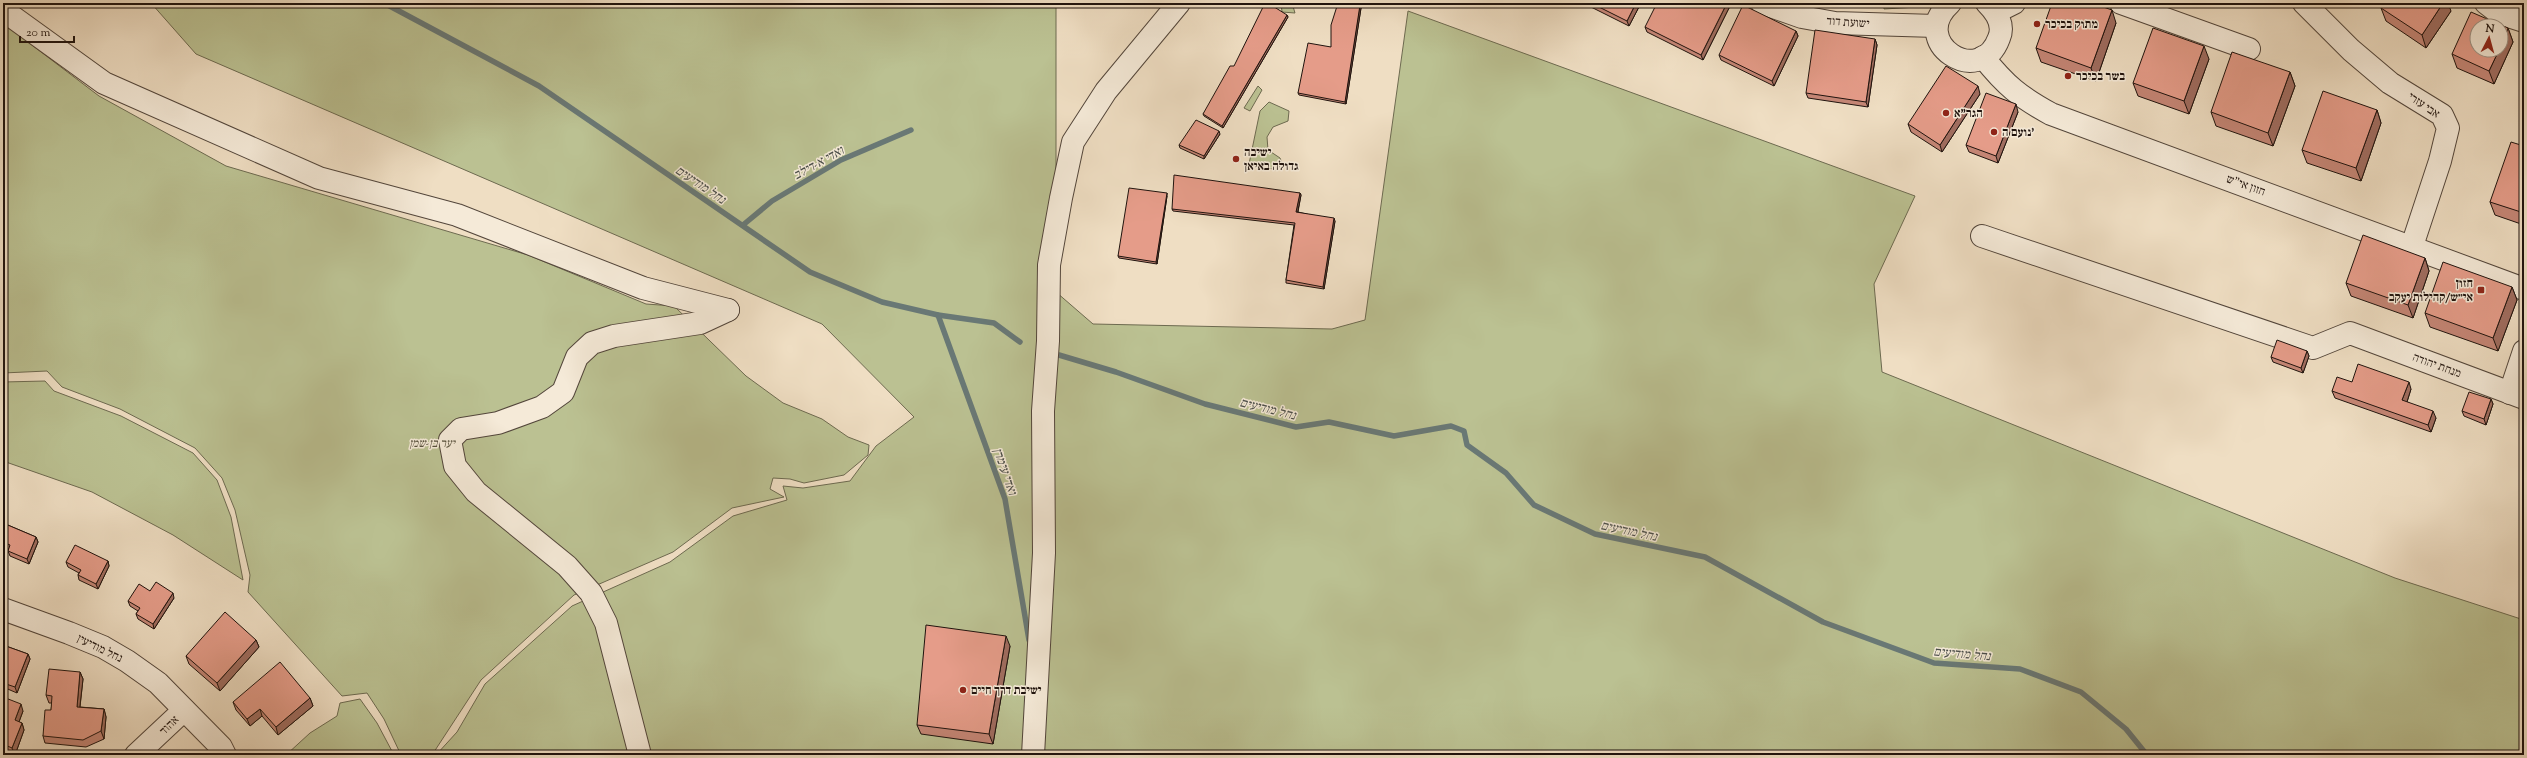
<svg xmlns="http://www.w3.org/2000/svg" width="2527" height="758" viewBox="0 0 2527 758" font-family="'Sorts Mill Goudy','Frank Ruhl Libre',serif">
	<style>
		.green { fill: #bbc192; stroke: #6d6a50 }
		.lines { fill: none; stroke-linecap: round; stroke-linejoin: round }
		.stream { stroke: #697875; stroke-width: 5.5 }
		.minor-casing { stroke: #53463b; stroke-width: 24 }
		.minor { stroke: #f5ead8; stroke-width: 22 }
		.wall { fill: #c58676; stroke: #1f130e }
		.shaded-wall { fill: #a06d60; stroke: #1f130e }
		.building { fill: #e59c89; stroke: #1f130e }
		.poi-dot { fill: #8f2418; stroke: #f5ead8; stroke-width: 1.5 }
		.labels { text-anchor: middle; stroke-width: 3; stroke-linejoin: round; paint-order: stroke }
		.street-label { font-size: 12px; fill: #1f130e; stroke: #f5ead8 }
		.poi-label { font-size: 12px; font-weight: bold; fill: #1f130e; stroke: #f5ead8; text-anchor: start }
		.park-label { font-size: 12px; font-style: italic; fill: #56503c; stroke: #f5ead8 }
		.water-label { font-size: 13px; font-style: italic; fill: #4a4e4a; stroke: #f5ead8 }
	</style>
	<rect width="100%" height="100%" fill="#efdec3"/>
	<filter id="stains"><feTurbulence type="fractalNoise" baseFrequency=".005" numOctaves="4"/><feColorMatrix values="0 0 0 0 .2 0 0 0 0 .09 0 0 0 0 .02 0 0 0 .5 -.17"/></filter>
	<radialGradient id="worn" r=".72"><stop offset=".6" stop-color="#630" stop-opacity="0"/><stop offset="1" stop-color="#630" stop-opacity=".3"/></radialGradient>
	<g class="green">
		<path d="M151 3H1056V292L1093 324 1332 329 1365 320 1408 11 1915 196 1874 284 1882 372 2395 578 2524 620V755H436L457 732 485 684 572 606 670 562 733 516 787 500 783 486 803 488 850 481 876 446 914 417 822 324 196 54Z"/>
		<path d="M1281 3H1292L1295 13 1282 12Z"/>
		<path d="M1884 3H1922L1917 7 1884 9Z"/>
		<path d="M3 23 99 96 226 166 528 255 646 304 674 306 746 376 783 403 822 419 848 437 869 445 868 455 844 475 804 483 790 479 773 478 770 489 784 497 732 508 673 552 574 595 481 680 432 755H401L384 719 367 693 342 696 248 592 250 575 235 510 222 478 195 448 120 409 62 387 47 371 3 373Z"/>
		<path d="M1258 86 1262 90 1250 111 1244 108Z"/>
		<path d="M1269 102 1289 111 1288 121 1273 127 1267 137 1268 150 1280 158 1282 163 1277 170 1249 164 1260 111Z"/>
		<path d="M45 381 54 391 121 416 193 453 217 480 231 517 243 580 173 535 92 492 3 461V382Z"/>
		<path d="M360 699 377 723 394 755H286L310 733 337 716 340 703Z"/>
	</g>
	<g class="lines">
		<g class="stream">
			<path d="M384 3 539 86 810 272 882 302 938 315 994 323 1020 342"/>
			<path d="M743 225 772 201 841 160 911 130"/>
			<path d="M938 315 1005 499 1029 640"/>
			<path d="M1059 355 1116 372 1205 404 1296 427 1329 422 1394 436 1451 426 1464 431 1467 445 1506 473 1534 505 1595 534 1705 557 1823 622 1934 663 2020 669 2081 692 2126 729 2147 755"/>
		</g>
		<g class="minor-casing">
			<g id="minor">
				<path d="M1762 3 1802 17 1835 23 1936 26"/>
				<path d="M1950 3C1907 42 1980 90 1999 38 2005 24 1996 12 1987 3"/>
				<path d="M2121 3 2249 49"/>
				<path d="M2304 3 2351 50 2390 83 2442 115 2448 128 2440 161 2412 246"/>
				<path d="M2486 3 2499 13 2524 21"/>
				<path d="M3 10 104 83 319 178 457 215 643 288 728 310"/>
				<path d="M1996 12 2014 3"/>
				<path d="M1983 57C2006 86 2020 97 2051 114L2524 289"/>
				<path d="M1982 236 2313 348 2350 333 2524 398"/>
				<path d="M2510 393 2524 351"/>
				<path d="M3 609 69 633 103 647 127 661 158 683 221 747 225 755"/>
				<path d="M136 755 184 710"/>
				<path d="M640 755 606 623 591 593 567 566 476 492 455 466 450 440 461 429 498 423 542 407 563 392 577 357 592 343 614 336 700 323 728 310"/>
				<path d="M1033 755 1044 553 1043 411 1048 341 1049 265 1061 198 1073 142 1106 91 1179 3"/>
			</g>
		</g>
		<use href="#minor" class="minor"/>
	</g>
	<g class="wall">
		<path d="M1583 3H1641L1629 26Z"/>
		<path d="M1361 8 1346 104 1299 95 1298 93 1331 47Z"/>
		<path d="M1729 8 1703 60 1647 32 1645 27Z"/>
		<path d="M2381 8 2451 11 2426 48 2386 21Z"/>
		<path d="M1287 15 1288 17 1223 128 1204 116 1203 114Z"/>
		<path d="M2116 23 2096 81 2041 62 2036 48Z"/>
		<path d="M2508 28 2513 42 2494 84 2457 68 2452 54Z"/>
		<path d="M1796 31 1798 36 1774 86 1721 60 1719 55Z"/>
		<path d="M1875 39 1877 45 1868 107 1808 98 1806 93Z"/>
		<path d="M2209 59 2189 114 2138 96 2133 83Z"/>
		<path d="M2290 72 2295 86 2273 146 2216 126 2211 112Z"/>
		<path d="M1980 94 1942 152 1911 132 1908 124Z"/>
		<path d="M2377 110 2381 123 2361 181 2307 163 2302 150Z"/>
		<path d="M2018 112 1998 163 1969 152 1966 145Z"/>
		<path d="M1220 134 1204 159 1180 148 1179 145Z"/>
		<path d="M2524 146V225L2495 215 2490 202Z"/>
		<path d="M1300 193 1301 195 1298 212 1335 221 1324 289 1286 283V280L1294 225 1173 211 1172 209Z"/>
		<path d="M1167 196 1157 264 1119 258 1118 256Z"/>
		<path d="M2425 258 2429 271 2413 318 2351 296 2346 283Z"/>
		<path d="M2512 287 2517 300 2498 351 2430 327 2425 313Z"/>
		<path d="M2307 351 2309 356 2303 373 2273 362 2271 357Z"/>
		<path d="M2352 382 2411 389 2407 402 2436 418 2431 432 2335 398 2332 391Z"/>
		<path d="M2491 399 2493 404 2486 425 2464 416 2462 411Z"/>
		<path d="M3 523 36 537 38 542 29 564 10 556 8 551 9 549 3 547Z"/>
		<path d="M108 561 109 566 98 589 79 580 78 575 79 573 68 567 66 562Z"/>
		<path d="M150 591 174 598 154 629 138 619 136 614 138 611 130 606 128 601Z"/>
		<path d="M256 640 259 647 220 691 189 664 186 656Z"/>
		<path d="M3 645 28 654 30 659 17 693 3 687Z"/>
		<path d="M1010 646 993 744 921 734 917 725Z"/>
		<path d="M80 672 83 679 80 707 104 709 106 717 104 739 86 747 45 743 43 736 51 710 52 703H49L46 695Z"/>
		<path d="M3 697 23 711 19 722 22 723 24 730 15 755 3 751Z"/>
		<path d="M310 698 313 706 278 735 262 716 250 726 236 710 233 702Z"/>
	</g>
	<g class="shaded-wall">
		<path d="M1636 3H1641L1629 26 1627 21Z"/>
		<path d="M1727 3 1729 8 1703 60 1701 55Z"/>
		<path d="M2443 3H2448L2451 11 2426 48 2422 35Z"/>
		<path d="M1360 5 1361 8 1346 104 1345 102Z"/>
		<path d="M2112 10 2116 23 2096 81 2091 68Z"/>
		<path d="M1287 15 1288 17 1223 128 1222 126Z"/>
		<path d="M2508 28 2513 42 2494 84 2489 71 2499 50H2501V45Z"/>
		<path d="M1796 31 1798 36 1774 86 1772 81Z"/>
		<path d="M1875 39 1877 45 1868 107 1866 102Z"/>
		<path d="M2204 46 2209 59 2189 114 2184 101Z"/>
		<path d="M2290 72 2295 86 2273 146 2268 133Z"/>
		<path d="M1978 86 1980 94 1942 152 1940 145Z"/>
		<path d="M2016 104 2018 112 1998 163 1996 156Z"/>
		<path d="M2377 110 2381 123 2361 181 2356 168Z"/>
		<path d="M1219 131 1220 134 1204 159V156Z"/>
		<path d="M1167 193V196L1157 264 1156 262Z"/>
		<path d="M1300 193 1301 195 1297 215 1296 212Z"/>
		<path d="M1334 218 1335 221 1324 289 1323 287Z"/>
		<path d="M2425 258 2429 271 2413 318 2408 305Z"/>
		<path d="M2512 287 2517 300 2498 351 2493 338Z"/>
		<path d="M2307 351 2309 356 2303 373 2301 368Z"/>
		<path d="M2409 382 2411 389 2405 408 2402 400Z"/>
		<path d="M2491 399 2493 404 2486 425 2484 419Z"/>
		<path d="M2433 411 2436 418 2431 432 2428 425Z"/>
		<path d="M36 537 38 542 29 564 27 559Z"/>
		<path d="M108 561 109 566 98 589 96 584Z"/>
		<path d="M173 593 174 598 154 629 153 624Z"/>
		<path d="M1006 636 1010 646 993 744 989 734Z"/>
		<path d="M256 640 259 647 220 691 217 683Z"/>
		<path d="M28 654 30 659 17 693 15 687Z"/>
		<path d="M80 672 83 679 79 714 77 707Z"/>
		<path d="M310 698 313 706 278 735 276 727Z"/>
		<path d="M21 704 23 711 17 727 15 720Z"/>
		<path d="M104 709 106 717 104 739 101 731Z"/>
		<path d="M260 709 262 716 250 726 247 719Z"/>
		<path d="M22 723 24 730 15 755 12 748Z"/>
	</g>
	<g class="building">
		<path d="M1265 3H1268L1287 15 1222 126 1203 114 1230 66H1234Z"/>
		<path d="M1338 3H1346L1360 5 1345 102 1298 93 1308 43 1331 47V25Z"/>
		<path d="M1591 3H1636L1627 21Z"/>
		<path d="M1657 3H1727L1701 55 1645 27Z"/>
		<path d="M2052 3H2092L2112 10 2091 68 2036 48Z"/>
		<path d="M2384 3H2443L2422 35 2381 8Z"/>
		<path d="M1743 5 1796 31 1772 81 1719 55Z"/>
		<path d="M2471 12 2508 28 2501 45V26H2477V50H2499L2489 71 2452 54Z"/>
		<path d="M2153 28 2204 46 2184 101 2133 83Z"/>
		<path d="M1815 30 1875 39 1866 102 1806 93Z"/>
		<path d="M2232 52 2290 72 2268 133 2211 112Z"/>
		<path d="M1946 66 1978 86 1940 145 1908 124Z"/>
		<path d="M2323 91 2377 110 2356 168 2302 150Z"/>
		<path d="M1986 93 2016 104 1996 156 1966 145Z"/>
		<path d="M1196 120 1219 131 1204 156 1179 145Z"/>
		<path d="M2511 142 2524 146V213L2490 202Z"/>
		<path d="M1174 175 1300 193 1296 212 1334 218 1323 287 1286 280 1295 223 1172 209Z"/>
		<path d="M1129 188 1167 193 1156 262 1118 256Z"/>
		<path d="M2363 235 2425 258 2408 305 2346 283Z"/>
		<path d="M2443 262 2512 287 2493 338 2425 313Z"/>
		<path d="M2277 340 2307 351 2301 368 2271 357Z"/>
		<path d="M2358 364 2409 382 2402 400 2433 411 2428 425 2332 391 2337 377 2352 382Z"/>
		<path d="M2469 392 2491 399 2484 419 2462 411Z"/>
		<path d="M3 523 36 537 27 559 8 551 10 545 3 542Z"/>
		<path d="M75 545 108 561 96 584 78 575 81 570 66 562Z"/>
		<path d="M156 582 173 593 153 624 136 614 140 608 128 601 139 584 150 591Z"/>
		<path d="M225 612 256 640 217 683 186 656Z"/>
		<path d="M926 625 1006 636 989 734 917 725Z"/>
		<path d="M3 645 28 654 15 687 3 683Z"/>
		<path d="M280 662 310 698 276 727 260 709 247 719 233 702Z"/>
		<path d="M49 669 80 672 77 707 104 709 101 731 83 740 43 736 45 710H51L52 696 46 695Z"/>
		<path d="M3 697 21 704 15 720 22 723 12 748 3 744Z"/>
	</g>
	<g class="poi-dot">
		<circle cx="2037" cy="24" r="4"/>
		<circle cx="2068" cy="76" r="4"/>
		<circle cx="1946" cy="113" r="4"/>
		<circle cx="1994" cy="132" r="4"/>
		<circle cx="1236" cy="159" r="4"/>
		<rect x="2477" y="286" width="8" height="8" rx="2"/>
		<circle cx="963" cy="690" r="4"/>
	</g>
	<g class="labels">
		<g class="street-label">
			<text transform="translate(1848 22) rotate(4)" y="4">ישועת דוד</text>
			<text transform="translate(2424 105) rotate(34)" y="4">אבי עזרי</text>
			<text transform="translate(2246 185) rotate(20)" y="4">חזון אי"ש</text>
			<text transform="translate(2437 365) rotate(20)" y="4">מנחת יהודה</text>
			<text transform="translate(100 648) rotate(26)" y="4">נחל מודיעין</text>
			<text transform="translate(169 725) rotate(-45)" y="4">אהוד</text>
		</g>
		<g class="poi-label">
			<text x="2045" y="28">מתוק בכיכר</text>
			<text x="2076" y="80">בשר בכיכר</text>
			<text x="1954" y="117">הגר"א</text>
			<text x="2002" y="136">נועם ה’</text>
			<text x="1244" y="156">ישיבה<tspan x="1244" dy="14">גדולה באיאן</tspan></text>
			<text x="2473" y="287" text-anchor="end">חזון<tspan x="2473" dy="14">אי״ש/קהילות יעקב</tspan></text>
			<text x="971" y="694">ישיבת דרך חיים</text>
		</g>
		<g class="park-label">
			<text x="432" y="447">יער בן-שמן</text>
		</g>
		<g class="water-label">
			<text transform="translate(818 162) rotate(-29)" y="5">ואדי א-דילב</text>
			<text transform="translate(701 184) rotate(34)" y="5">נחל מודיעים</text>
			<text transform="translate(1268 408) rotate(14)" y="5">נחל מודיעים</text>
			<text transform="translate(1006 471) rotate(71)" y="5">ואדי עימרן</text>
			<text transform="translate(1629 530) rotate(12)" y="5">נחל מודיעים</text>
			<text transform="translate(1962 653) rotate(5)" y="5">נחל מודיעים</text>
		</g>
	</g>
	<rect width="2527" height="758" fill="none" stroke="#efdec3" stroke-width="16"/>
	<rect x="4" y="4" width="2519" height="750" fill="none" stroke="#1f130e" stroke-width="2"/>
	<rect x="8" y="8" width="2511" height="742" fill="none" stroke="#1f130e"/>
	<g transform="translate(2489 38) rotate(6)"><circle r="19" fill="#f5ead8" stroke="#9f9487"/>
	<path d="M0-3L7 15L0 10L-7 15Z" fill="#8f2418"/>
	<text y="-6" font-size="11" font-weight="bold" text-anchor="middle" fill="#1f130e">N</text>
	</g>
	<path d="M20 36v6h54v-6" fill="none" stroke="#1f130e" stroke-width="2"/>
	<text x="26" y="36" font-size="12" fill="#1f130e" stroke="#f5ead8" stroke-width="3" paint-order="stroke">20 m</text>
	<rect width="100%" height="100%" filter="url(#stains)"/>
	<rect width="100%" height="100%" fill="url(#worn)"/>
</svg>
